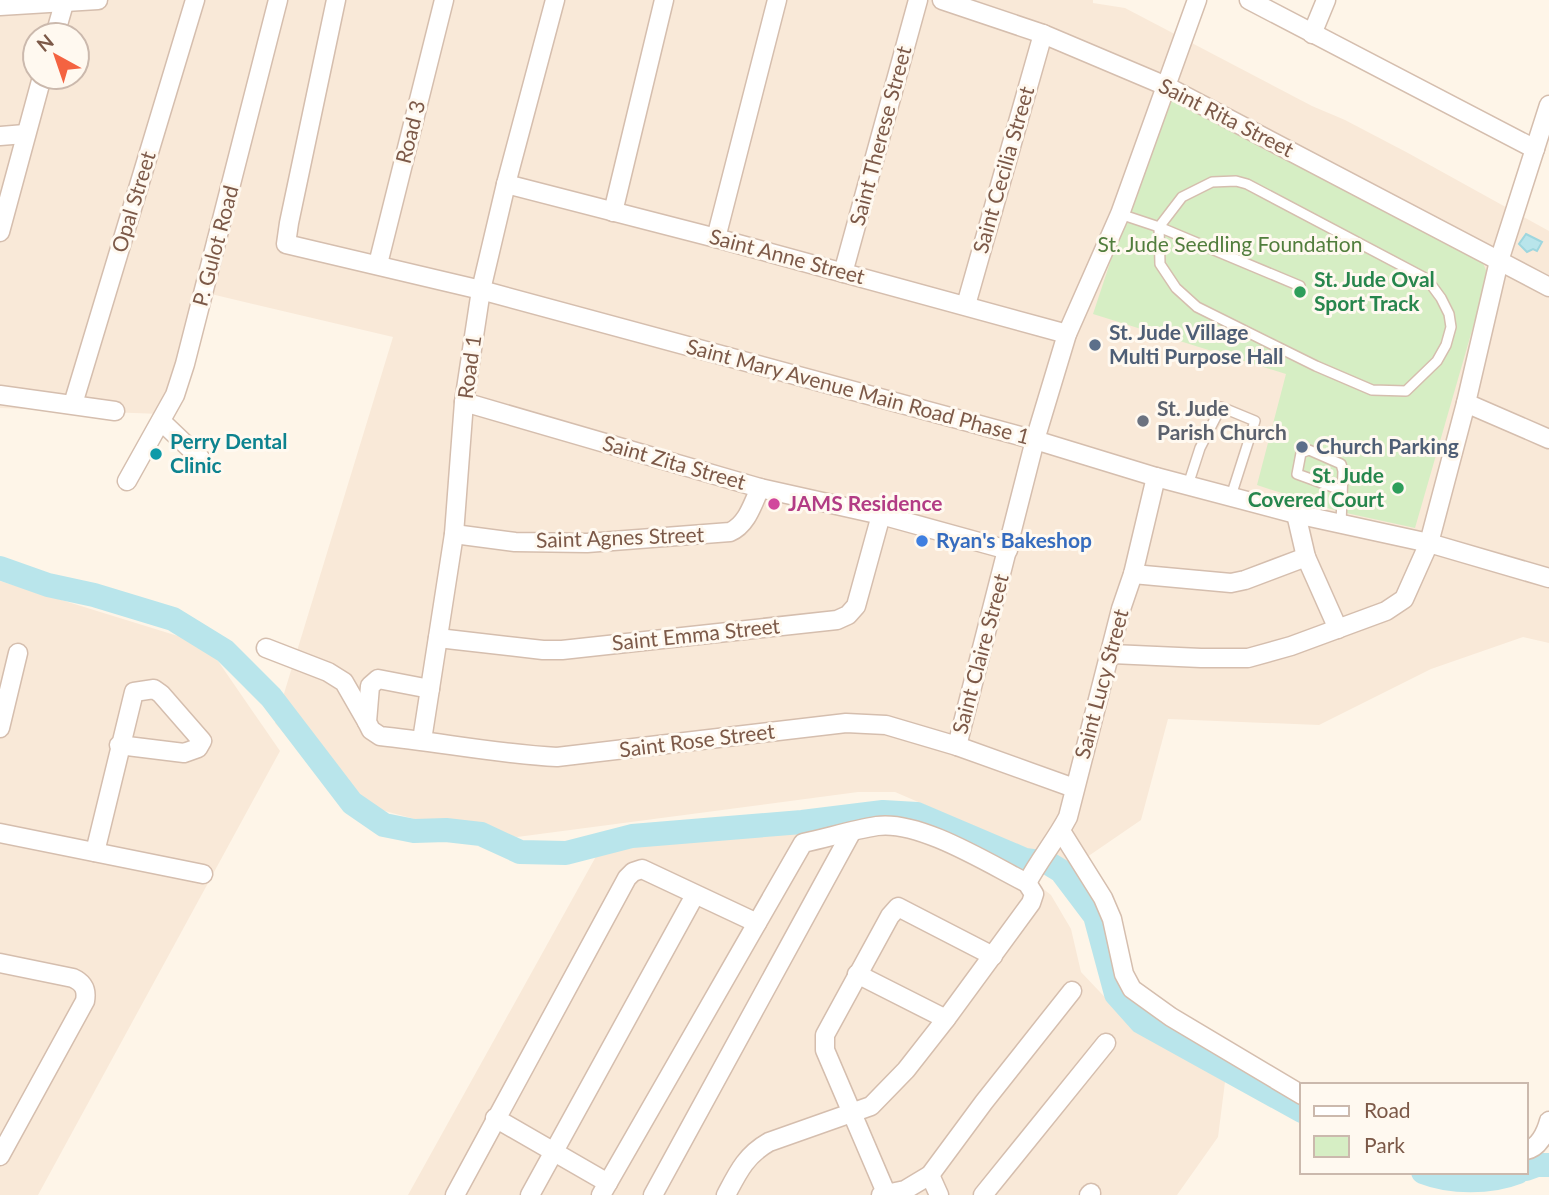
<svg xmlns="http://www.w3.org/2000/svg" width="1549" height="1195" viewBox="0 0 1549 1195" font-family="Lato,sans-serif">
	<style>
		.residential { fill: #f9e9d8; fill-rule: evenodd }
		.green { fill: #d6eec4 }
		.water { fill: #b9e5eb; stroke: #9ed6de; stroke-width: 2 }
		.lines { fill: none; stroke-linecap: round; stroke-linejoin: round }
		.river { stroke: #b9e5eb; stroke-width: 24 }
		.lane-casing { stroke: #d5beae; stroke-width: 12 }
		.street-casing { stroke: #d5beae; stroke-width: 21 }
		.lane { stroke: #fff; stroke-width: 9 }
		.street { stroke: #fff; stroke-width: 18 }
		.leisure-dot { fill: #2e9e5b; stroke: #fff9f0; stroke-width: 2.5 }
		.service-dot { fill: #5c6f8a; stroke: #fff9f0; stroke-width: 2.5 }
		.worship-dot { fill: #6b7280; stroke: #fff9f0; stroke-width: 2.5 }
		.culture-dot { fill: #0f9aa8; stroke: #fff9f0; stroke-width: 2.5 }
		.hotel-dot { fill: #d1479c; stroke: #fff9f0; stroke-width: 2.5 }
		.shop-dot { fill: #3f7fe0; stroke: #fff9f0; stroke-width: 2.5 }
		.labels { text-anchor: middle; stroke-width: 6; stroke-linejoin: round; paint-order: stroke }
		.street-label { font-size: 21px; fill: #7c5948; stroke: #fff9f0 }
		.park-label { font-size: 21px; fill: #517d3c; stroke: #fff9f0 }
		.leisure-label { font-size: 21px; font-weight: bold; fill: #27864d; stroke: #fff9f0; text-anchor: start }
		.service-label { font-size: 21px; font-weight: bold; fill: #4e5e75; stroke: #fff9f0; text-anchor: start }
		.worship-label { font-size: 21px; font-weight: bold; fill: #5b616d; stroke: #fff9f0; text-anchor: start }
		.culture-label { font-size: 21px; font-weight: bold; fill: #0d838f; stroke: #fff9f0; text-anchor: start }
		.hotel-label { font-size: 21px; font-weight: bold; fill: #b23c85; stroke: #fff9f0; text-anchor: start }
		.shop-label { font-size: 21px; font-weight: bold; fill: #366cbe; stroke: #fff9f0; text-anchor: start }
	</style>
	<rect width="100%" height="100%" fill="#fef5e8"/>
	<g class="residential">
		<path d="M0 0H275L206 266 161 414 0 408ZM35 35H77V77H35Z"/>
		<path d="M281 0H1093V3L1125 8 1312 106 1345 120 1408 153 1549 231V643L1523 637 1431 669 1319 725 1168 719 1141 820 1071 868 895 792H858L517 837 468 826 418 820 341 799 275 723 393 337 211 294Z"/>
		<path d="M0 581 207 645 280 751 38 1195H0Z"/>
		<path d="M895 816 925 824 1022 872 1051 895 1071 929 1081 972 1135 1029 1225 1082 1218 1137 1177 1195H408L599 851 623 846 818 827Z"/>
	</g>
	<path class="green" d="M1176 96 1480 256 1488 275 1415 528 1337 511 1257 485 1286 374 1093 314 1163 103Z"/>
	<path class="water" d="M1526 234 1542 242 1537 251 1533 249 1527 252 1519 244Z"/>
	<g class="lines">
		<g class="river">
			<path d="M0 568 48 585 94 595 173 619 225 651 271 697 352 803 384 825 414 831 446 830 481 834 520 852 566 853 632 836 802 822 883 812 917 814 1025 860 1048 863 1061 871 1095 916 1116 994 1141 1022 1302 1111"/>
			<path d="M1526 1169 1537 1165H1549"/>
			<path d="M1423 1172C1451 1183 1490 1183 1518 1172"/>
		</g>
		<g class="lane-casing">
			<g id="lane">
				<path d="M1236 181 1247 184 1427 279 1441 298 1449 314 1451 327 1446 345 1437 361 1406 391 1372 390 1316 366 1197 307 1176 288 1160 264 1159 227 1182 197 1212 182Z"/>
				<path d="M1120 214 1159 227 1300 286"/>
				<path d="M1188 485 1200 448 1221 407 1255 421 1231 496"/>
				<path d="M1341 524 1343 471 1341 464 1309 450 1301 453 1297 474 1341 490"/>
			</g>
		</g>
		<g class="street-casing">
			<g id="street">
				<path d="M336 0 289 223 286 244 481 290 1035 440 1156 477 1296 514 1429 543 1549 578"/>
				<path d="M942 0 1043 34 1166 86 1549 287"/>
				<path d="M1249 0 1535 149"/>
				<path d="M0 6 98 0"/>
				<path d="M1312 34 1326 0"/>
				<path d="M55 35 65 0"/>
				<path d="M0 136 25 134"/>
				<path d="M506 184 716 238 1067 334"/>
				<path d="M613 212 664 0"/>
				<path d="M0 232 42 77"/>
				<path d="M716 238 777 0"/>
				<path d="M378 264 444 0"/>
				<path d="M843 273 918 0"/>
				<path d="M966 305 1043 34"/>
				<path d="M0 395 115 411"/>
				<path d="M464 402 760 488 881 515 1008 550"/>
				<path d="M1466 403 1549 439"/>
				<path d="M73 404 195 0"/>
				<path d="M161 421 201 459"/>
				<path d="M127 481 175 395 185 364 278 0"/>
				<path d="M1296 514 1306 557 1338 629"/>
				<path d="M454 534 515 542 587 543 730 532C747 525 753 503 760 488"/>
				<path d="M1133 574 1231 583 1245 580 1306 557"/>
				<path d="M438 638 543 650H562L837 620 848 615 856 606 881 515"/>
				<path d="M266 648 328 672 344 682 367 722"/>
				<path d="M1112 654 1201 658H1248L1291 646 1386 611 1404 599 1429 543 1466 403 1499 261 1549 105"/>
				<path d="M430 689 378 679 370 686 367 722 371 730 380 736C439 742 498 754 557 757L846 723 886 725 957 746 1074 788"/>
				<path d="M0 728 18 653"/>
				<path d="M422 740 454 534 464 402 481 290 506 184 555 0"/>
				<path d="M957 746 1035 440 1067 334 1120 214 1197 0"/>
				<path d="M1061 831 1103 898 1112 919 1124 974 1132 989 1171 1017 1302 1095"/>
				<path d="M0 833 203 874"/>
				<path d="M95 852 134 692 154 689 161 694 202 741 198 748 184 753 119 745"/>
				<path d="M1027 883C1039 860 1056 840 1068 817L1121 609 1133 574 1156 477"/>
				<path d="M0 963 73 978C84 983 87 990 85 1001L0 1156"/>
				<path d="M857 974 946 1019"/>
				<path d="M495 1118 608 1183"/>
				<path d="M1526 1150C1539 1148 1546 1132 1549 1121"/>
				<path d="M930 1175 939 1195"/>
				<path d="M455 1195 627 878 633 872 642 869 757 923"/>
				<path d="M530 1195 695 895"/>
				<path d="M601 1195 803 843C827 838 852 830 877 826 920 820 989 864 1027 883L1034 894 1031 903 946 1019 906 1070 871 1106 769 1142C746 1155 738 1172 726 1195"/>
				<path d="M653 1195 851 833"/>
				<path d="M881 1195 905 1190 930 1175 984 1102 1072 991"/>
				<path d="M887 1195 825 1050V1035L890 916 898 907 993 956"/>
				<path d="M983 1195 1106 1043"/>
				<path d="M1089 1195 1091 1193"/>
			</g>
		</g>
		<use href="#lane" class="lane"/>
		<use href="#street" class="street"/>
	</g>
	<g class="leisure-dot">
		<circle cx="1300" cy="292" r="7"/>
		<circle cx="1398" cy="488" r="7"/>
	</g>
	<g class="service-dot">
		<circle cx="1095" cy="345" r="7"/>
		<circle cx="1302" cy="447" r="7"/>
	</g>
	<circle class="worship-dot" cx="1143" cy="421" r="7"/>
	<circle class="culture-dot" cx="156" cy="454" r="7"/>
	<circle class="hotel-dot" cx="774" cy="504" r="7"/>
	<circle class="shop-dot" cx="922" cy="541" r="7"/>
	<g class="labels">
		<g class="street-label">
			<text transform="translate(1226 118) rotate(27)" y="7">Saint Rita Street</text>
			<text transform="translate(411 132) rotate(-76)" y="7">Road 3</text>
			<text transform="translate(881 136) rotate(-75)" y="7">Saint Therese Street</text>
			<text transform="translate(1004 170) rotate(-74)" y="7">Saint Cecilia Street</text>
			<text transform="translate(134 202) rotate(-73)" y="7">Opal Street</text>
			<text transform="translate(216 246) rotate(-75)" y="7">P. Gulot Road</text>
			<text transform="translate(787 257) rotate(15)" y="7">Saint Anne Street</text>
			<text transform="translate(470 367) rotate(-82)" y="7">Road 1</text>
			<text transform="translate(858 392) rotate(15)" y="7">Saint Mary Avenue Main Road Phase 1</text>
			<text transform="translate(674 463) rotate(16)" y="7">Saint Zita Street</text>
			<text transform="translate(620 538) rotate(-2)" y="7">Saint Agnes Street</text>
			<text transform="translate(696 635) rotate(-6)" y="7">Saint Emma Street</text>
			<text transform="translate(981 654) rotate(-75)" y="7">Saint Claire Street</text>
			<text transform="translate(1102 684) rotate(-75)" y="7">Saint Lucy Street</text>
			<text transform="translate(697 741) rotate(-7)" y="7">Saint Rose Street</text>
		</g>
		<g class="park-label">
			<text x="1230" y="252">St. Jude Seedling Foundation</text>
		</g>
		<g class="leisure-label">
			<text x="1314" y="287">St. Jude Oval<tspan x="1314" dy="24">Sport Track</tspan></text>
			<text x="1384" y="483" text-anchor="end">St. Jude<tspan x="1384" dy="24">Covered Court</tspan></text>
		</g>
		<g class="service-label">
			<text x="1109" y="340">St. Jude Village<tspan x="1109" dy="24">Multi Purpose Hall</tspan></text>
			<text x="1316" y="454">Church Parking</text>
		</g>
		<g class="worship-label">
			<text x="1157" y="416">St. Jude<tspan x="1157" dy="24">Parish Church</tspan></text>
		</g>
		<g class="culture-label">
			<text x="170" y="449">Perry Dental<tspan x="170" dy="24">Clinic</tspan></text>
		</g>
		<g class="hotel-label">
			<text x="788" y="511">JAMS Residence</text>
		</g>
		<g class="shop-label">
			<text x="936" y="548">Ryan's Bakeshop</text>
		</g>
	</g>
	<rect x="1300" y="1083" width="228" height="91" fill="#fff9f0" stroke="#cbb9ad" stroke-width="2"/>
	<rect x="1314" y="1106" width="35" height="10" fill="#ffffff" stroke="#cbb9ad" stroke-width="2"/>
	<text x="1364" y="1118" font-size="21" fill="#7c5948">Road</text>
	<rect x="1314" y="1136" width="35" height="21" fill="#d6eec4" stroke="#cbb9ad" stroke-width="2"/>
	<text x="1364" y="1153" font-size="21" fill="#7c5948">Park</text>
	<g transform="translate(56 56) rotate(320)"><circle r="33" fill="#fff9f0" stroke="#cbb9ad" stroke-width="2"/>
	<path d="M0-5L12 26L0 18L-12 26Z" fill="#f46341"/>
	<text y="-10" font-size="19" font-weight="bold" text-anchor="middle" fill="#7c5948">N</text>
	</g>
</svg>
